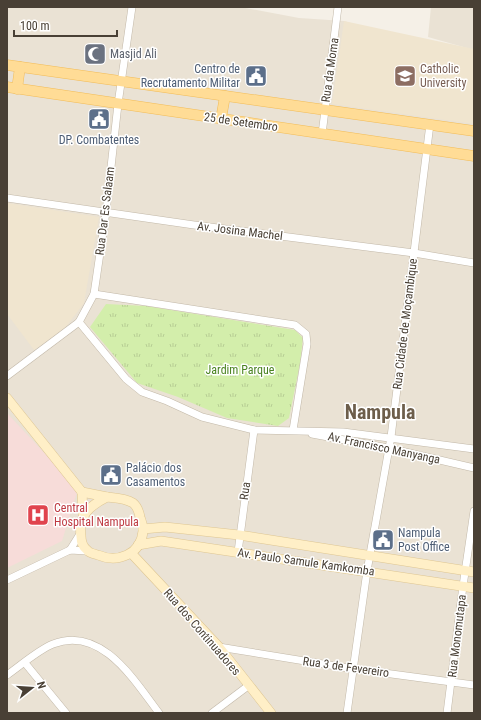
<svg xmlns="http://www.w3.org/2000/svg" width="481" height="720" viewBox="0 0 481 720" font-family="'Roboto Condensed',sans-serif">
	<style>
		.residential { fill: #eae2d4 }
		.education { fill: #f0e5cf }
		.medical { fill: #f7dcd9 }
		.park { fill: url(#park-tufts) }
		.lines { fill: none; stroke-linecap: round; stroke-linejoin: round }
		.street-casing { stroke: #c2b8a8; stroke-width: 8 }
		.secondary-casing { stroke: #dec693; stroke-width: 10 }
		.primary-casing { stroke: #f2bc58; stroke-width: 11 }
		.street { stroke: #fff; stroke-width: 7 }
		.secondary { stroke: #ffefc7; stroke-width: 9 }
		.primary { stroke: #ffdc96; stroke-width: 10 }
		.labels { text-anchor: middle; stroke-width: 3; stroke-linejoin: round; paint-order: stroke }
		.worship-label { font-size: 12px; fill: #5b616d; stroke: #fff; text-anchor: start }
		.service-label { font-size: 12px; fill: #4e5e75; stroke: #fff; text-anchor: start }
		.education-label { font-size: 12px; fill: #785e54; stroke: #fff; text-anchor: start }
		.street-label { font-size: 12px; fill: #494035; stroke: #fff }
		.park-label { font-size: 12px; fill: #4a8321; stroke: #fff }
		.health-label { font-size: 12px; fill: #be3a42; stroke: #fff; text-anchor: start }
		.town-label { font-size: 20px; font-weight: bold; fill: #6d5e4b; stroke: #fff }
	</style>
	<defs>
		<pattern id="park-tufts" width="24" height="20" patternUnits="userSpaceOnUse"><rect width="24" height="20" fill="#d3eeab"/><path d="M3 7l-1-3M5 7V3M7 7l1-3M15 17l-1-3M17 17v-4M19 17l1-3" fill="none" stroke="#b7cd94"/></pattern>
	</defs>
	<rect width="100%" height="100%" fill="#f5f0e7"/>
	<g class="residential">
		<path d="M7 7H240L299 18 344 21 474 60V713H7Z"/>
		<path d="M431 7H474V50L428 37Z"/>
	</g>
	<g class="education">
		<path d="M344 21 474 49V124L332 104Z"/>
		<path d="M7 203 99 217 84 303 63 331 34 350 7 314Z"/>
	</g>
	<path class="medical" d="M7 413 78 489 62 541 7 568Z"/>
	<path class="park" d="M106 304 146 306 295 330 303 338 300 364 289 418 278 426 227 418 178 397 137 383 90 327Z"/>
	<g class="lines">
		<g class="street-casing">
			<g id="street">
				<path d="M322 134 338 7"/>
				<path d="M7 198 194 225 414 253 474 263"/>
				<path d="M94 294 295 325 306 334 307 344 293 430"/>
				<path d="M79 322 126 379 142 392 167 401 202 417 254 430 343 432 474 449"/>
				<path d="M7 376 79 322 94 294 106 212 118 104 132 7"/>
				<path d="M312 434 388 448 474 468"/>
				<path d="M70 550 80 534"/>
				<path d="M238 552 254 430"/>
				<path d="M7 580 70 550 87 551"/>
				<path d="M219 647 354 669 474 685"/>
				<path d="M25 663 66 713"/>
				<path d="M7 675C20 666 38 650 53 644 101 625 134 680 159 713"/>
				<path d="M212 713 248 686"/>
				<path d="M347 713 367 571 391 437 430 124"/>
				<path d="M447 713 463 586 474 511"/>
			</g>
		</g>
		<g class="secondary-casing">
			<g id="secondary">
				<path d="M7 398 82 492"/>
				<path d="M82 492 107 497"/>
				<path d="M82 492 83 514"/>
				<path d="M107 497C116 498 125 498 133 503 137 506 139 512 140 517 141 521 144 527 143 531 141 555 117 563 98 555 94 554 89 553 87 550 83 547 81 541 81 536 78 516 89 506 107 497Z"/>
				<path d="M143 529 165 527 239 535 474 572"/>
				<path d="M138 545 161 541 474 588"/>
				<path d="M132 554 219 647 271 713"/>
			</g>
		</g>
		<g class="primary-casing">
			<g id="primary">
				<path d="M7 65 474 131"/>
				<path d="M7 87 474 156"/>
				<path d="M17 89 20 67"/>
				<path d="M221 119 225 96"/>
			</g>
		</g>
		<use href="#street" class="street"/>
		<use href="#secondary" class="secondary"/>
		<use href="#primary" class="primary"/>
	</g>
	<defs>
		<g id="mosque-square" transform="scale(1.15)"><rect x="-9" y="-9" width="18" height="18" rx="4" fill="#6b7280" stroke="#fff"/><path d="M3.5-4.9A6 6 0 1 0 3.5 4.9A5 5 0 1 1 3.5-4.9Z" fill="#fff"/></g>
		<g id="civic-square" transform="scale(1.15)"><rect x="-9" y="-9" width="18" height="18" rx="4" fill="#5c6f8a" stroke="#fff"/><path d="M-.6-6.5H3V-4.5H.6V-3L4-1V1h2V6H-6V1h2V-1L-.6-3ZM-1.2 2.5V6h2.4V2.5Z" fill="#fff"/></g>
		<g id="university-square" transform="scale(1.15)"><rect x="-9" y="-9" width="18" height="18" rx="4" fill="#8d6e63" stroke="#fff"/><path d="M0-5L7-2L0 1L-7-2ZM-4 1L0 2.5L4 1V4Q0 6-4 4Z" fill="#fff"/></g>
		<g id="hospital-square" transform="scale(1.15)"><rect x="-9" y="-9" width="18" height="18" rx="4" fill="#e0444e" stroke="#fff"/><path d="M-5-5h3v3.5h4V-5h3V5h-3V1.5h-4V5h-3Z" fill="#fff"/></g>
	</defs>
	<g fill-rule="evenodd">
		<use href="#mosque-square" x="95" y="54"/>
		<use href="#civic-square" x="256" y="76"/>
		<use href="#university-square" x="405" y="76"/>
		<use href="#civic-square" x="99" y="119"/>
		<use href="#civic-square" x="111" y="475"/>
		<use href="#hospital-square" x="38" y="515"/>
		<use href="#civic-square" x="383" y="540"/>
	</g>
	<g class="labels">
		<g class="worship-label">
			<text x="110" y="58">Masjid Ali</text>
		</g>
		<g class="service-label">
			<text x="240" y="73" text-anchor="end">Centro de<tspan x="240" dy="14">Recrutamento Militar</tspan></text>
			<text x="99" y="144" text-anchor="middle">DP. Combatentes</text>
			<text x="126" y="472">Palácio dos<tspan x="126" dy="14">Casamentos</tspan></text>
			<text x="398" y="537">Nampula<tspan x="398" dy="14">Post Office</tspan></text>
		</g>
		<g class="education-label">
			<text x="420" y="73">Catholic<tspan x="420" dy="14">University</tspan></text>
		</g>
		<g class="street-label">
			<text transform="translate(330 70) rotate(-82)" y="4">Rua da Moma</text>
			<text transform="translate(241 122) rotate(8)" y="4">25 de Setembro</text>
			<text transform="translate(105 211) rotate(-83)" y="4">Rua Dar Es Salaam</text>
			<text transform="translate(240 231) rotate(7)" y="4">Av. Josina Machel</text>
			<text transform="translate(405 324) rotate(-83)" y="4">Rua Cidade de Moçambique</text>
			<text transform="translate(384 448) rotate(12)" y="4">Av. Francisco Manyanga</text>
			<text transform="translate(245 491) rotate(-82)" y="4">Rua</text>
			<text transform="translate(306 562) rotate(8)" y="4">Av. Paulo Samule Kamkomba</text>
			<text transform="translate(202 632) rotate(49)" y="4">Rua dos Continuadores</text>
			<text transform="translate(457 636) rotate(-83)" y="4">Rua Monomutapa</text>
			<text transform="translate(346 667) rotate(8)" y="4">Rua 3 de Fevereiro</text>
		</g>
		<g class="park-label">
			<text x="240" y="374">Jardim Parque</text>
		</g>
		<g class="health-label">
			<text x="54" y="512">Central<tspan x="54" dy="14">Hospital Nampula</tspan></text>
		</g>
		<g class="town-label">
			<text x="380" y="419">Nampula</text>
		</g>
	</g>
	<rect width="481" height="720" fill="none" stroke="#494035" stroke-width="16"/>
	<g transform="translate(32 688) rotate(73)" stroke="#ffffff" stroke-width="3" paint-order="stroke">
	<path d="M0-3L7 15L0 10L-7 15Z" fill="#494035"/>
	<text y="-6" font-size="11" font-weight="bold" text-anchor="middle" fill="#494035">N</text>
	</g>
	<path d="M14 30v6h103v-6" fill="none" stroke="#494035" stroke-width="2"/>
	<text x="20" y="30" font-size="12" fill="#494035" stroke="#ffffff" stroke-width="3" paint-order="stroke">100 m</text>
</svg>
